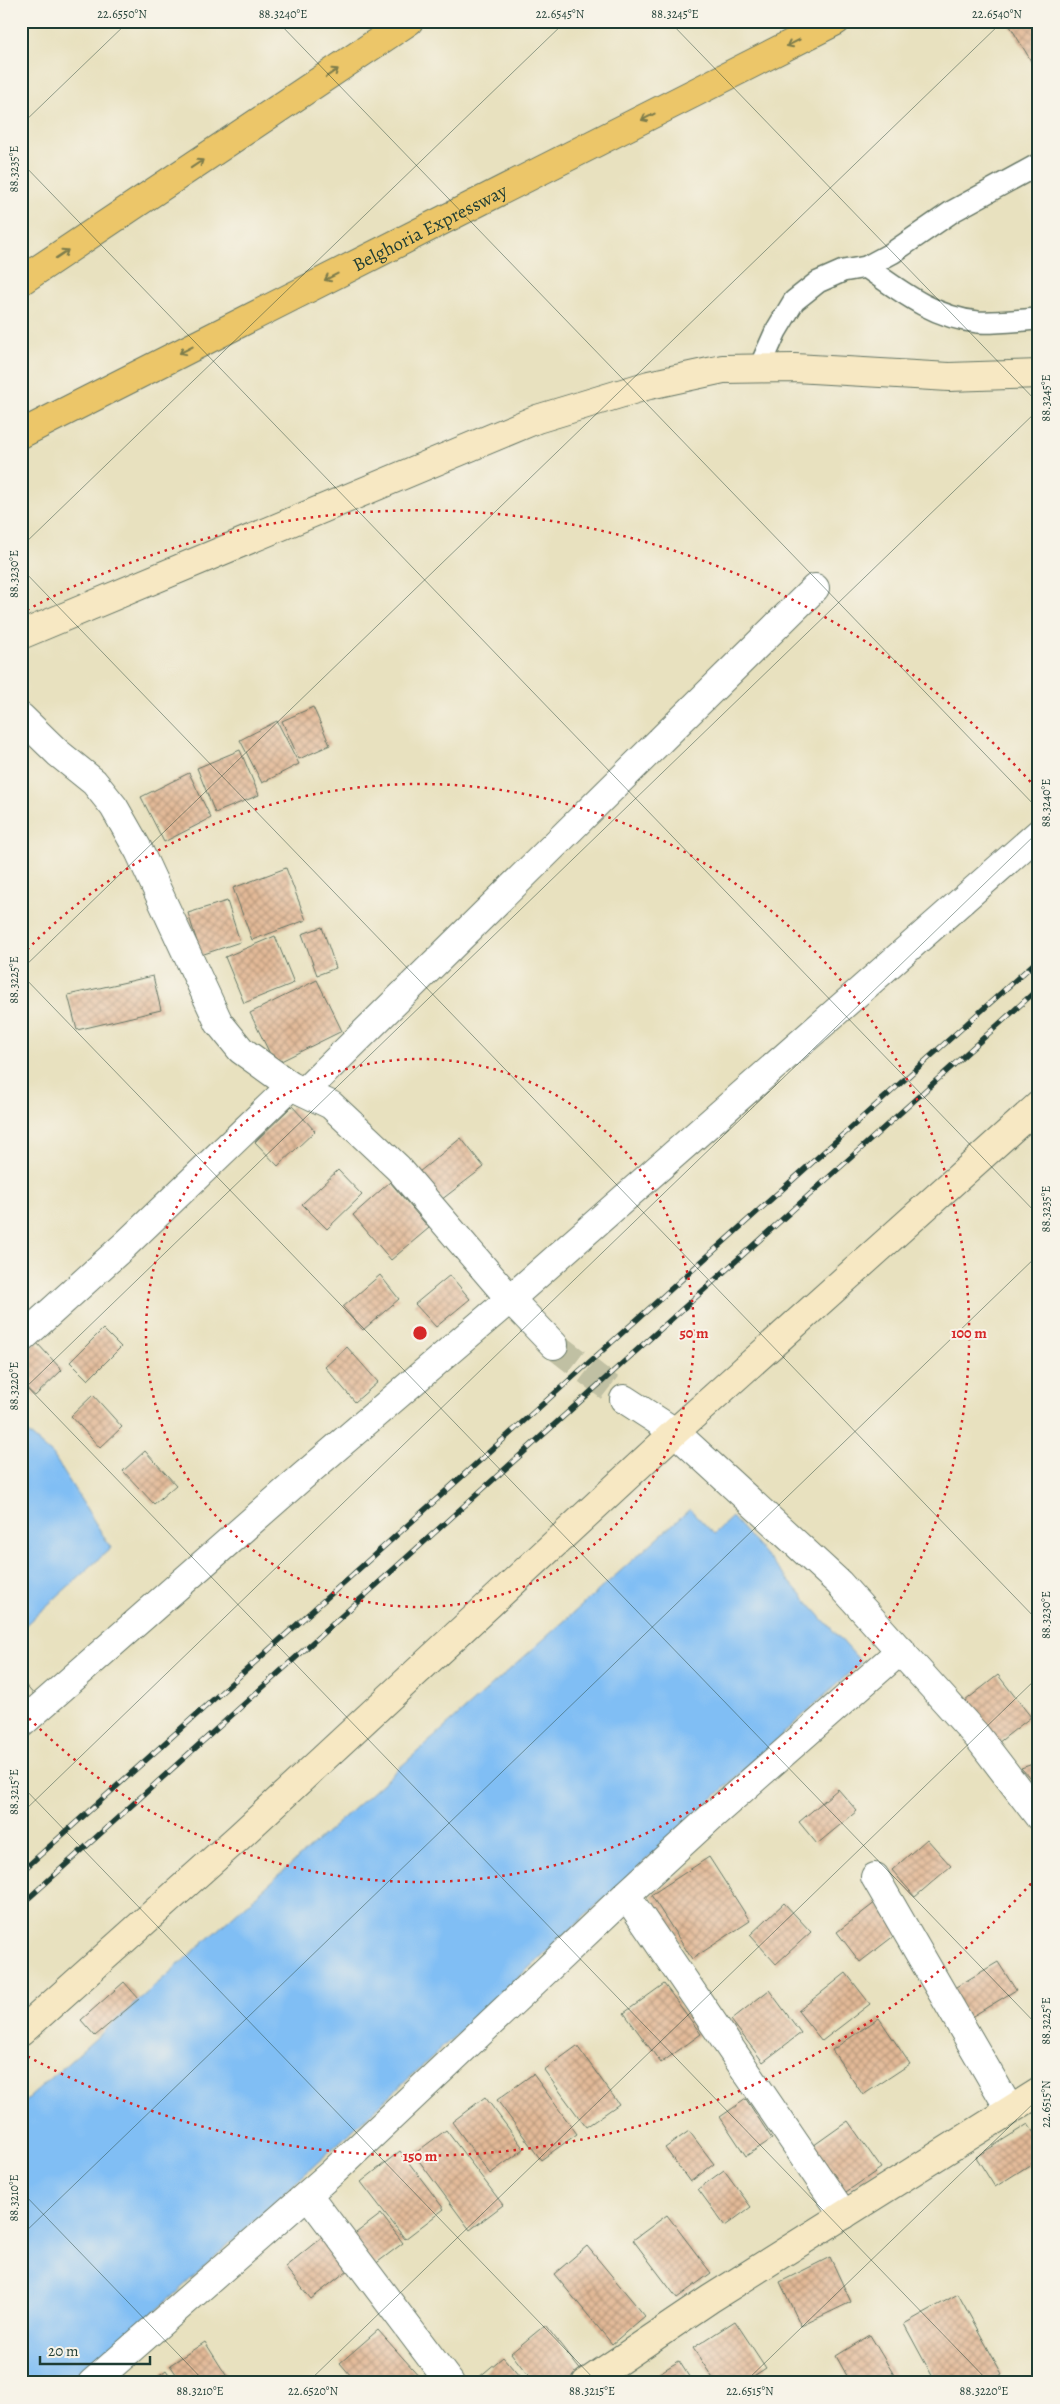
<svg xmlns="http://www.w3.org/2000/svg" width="1060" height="2404" viewBox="0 0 1060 2404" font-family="Alegreya,serif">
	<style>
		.water { fill: #80bef4; stroke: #507e94 }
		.building { fill: url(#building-cross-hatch) }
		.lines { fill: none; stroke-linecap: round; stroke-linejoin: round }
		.street-tunnel { stroke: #c0c0a3; stroke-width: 28; stroke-dasharray: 28 14; stroke-linecap: butt }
		.lane-casing { stroke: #657665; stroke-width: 24 }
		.street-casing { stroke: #657665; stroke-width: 30 }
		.secondary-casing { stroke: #657665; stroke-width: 30 }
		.highway-casing { stroke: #657665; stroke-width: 30 }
		.lane { stroke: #fff; stroke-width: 21 }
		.street { stroke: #fff; stroke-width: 28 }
		.secondary { stroke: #f7e8c3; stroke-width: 28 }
		.highway { stroke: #ecc669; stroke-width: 28 }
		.rail-casing { stroke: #1f3d34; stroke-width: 5.5 }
		.rail { stroke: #f7f3e8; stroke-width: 4; stroke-dasharray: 11; stroke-linecap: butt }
		.oneway { stroke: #7b7b4c }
		.ticks { fill: none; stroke: #1f3d34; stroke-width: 1; stroke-opacity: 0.45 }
		.ring { fill: none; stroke: #d62828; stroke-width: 2.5; stroke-dasharray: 2.5 5 }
		.labels { text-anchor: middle; stroke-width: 4; stroke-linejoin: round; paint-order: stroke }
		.street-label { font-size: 19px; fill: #1f3d34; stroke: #f7f3e8 }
		.centre { fill: #d62828; stroke: #f7f3e8; stroke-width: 2.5 }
		.ring-label { font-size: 15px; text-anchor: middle; font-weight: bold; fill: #d62828; stroke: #f7f3e8; stroke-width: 4; stroke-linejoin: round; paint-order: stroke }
		.neatline { fill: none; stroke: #1f3d34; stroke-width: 2 }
		.ticks-label { font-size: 12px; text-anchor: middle; fill: #1f3d34 }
	</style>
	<defs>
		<pattern id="building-cross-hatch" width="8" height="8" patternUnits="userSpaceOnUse" patternTransform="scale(1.25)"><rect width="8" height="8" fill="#e3b997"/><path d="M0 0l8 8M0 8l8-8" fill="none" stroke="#b7987c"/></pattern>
	</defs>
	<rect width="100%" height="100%" fill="#f7f3e8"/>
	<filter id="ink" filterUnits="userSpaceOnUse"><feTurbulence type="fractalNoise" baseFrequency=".02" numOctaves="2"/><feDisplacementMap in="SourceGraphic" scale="10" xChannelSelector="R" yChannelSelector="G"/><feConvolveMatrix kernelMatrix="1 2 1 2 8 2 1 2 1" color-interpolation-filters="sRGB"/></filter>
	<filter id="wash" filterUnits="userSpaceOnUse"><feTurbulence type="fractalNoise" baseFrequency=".0096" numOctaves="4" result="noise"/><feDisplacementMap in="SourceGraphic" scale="20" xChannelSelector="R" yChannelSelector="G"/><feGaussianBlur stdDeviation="1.12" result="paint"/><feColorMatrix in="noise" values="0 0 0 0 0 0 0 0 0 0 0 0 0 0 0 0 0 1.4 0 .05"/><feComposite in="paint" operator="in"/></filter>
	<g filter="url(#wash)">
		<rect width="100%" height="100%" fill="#e8e1bf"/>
		<g class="water">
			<path d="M21 1427 53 1455 111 1548 21 1629Z"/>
			<path d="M690 1509 714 1534 732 1517 861 1662 78 2383H21V2105Z"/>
		</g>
		<g id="blocks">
			<g class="building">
				<path d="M1007 21H1039V74Z"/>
				<path d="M313 707 330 745 299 759 282 721Z"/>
				<path d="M277 721 299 764 262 783 240 740Z"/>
				<path d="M240 750 259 795 215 813 197 768Z"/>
				<path d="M189 773 211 818 164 842 141 797Z"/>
				<path d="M286 868 306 920 252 940 233 888Z"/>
				<path d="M227 901 240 942 201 955 188 913Z"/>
				<path d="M322 927 336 968 317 975 302 934Z"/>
				<path d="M275 936 294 983 244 1003 225 957Z"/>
				<path d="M153 976 161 1010 77 1030 68 995Z"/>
				<path d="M317 980 342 1031 275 1064 250 1013Z"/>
				<path d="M292 1106 315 1131 278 1166 255 1142Z"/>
				<path d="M461 1138 484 1167 441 1200 419 1172Z"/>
				<path d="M338 1170 362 1195 327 1229 302 1204Z"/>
				<path d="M390 1182 429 1228 391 1260 353 1215Z"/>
				<path d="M380 1275 399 1299 363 1330 343 1307Z"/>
				<path d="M450 1275 470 1299 436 1327 415 1304Z"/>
				<path d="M103 1329 121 1347 88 1380 70 1362Z"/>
				<path d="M36 1342 62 1370 35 1396 21 1382V1356Z"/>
				<path d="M347 1347 378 1382 355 1402 325 1367Z"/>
				<path d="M93 1395 122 1427 100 1448 71 1416Z"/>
				<path d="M145 1451 176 1485 154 1504 123 1471Z"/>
				<path d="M998 1675 1031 1717 998 1743 965 1701Z"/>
				<path d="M21 1680 36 1697 21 1710Z"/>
				<path d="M1039 1762V1788L1021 1768Z"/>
				<path d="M838 1789 857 1811 817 1844 799 1822Z"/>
				<path d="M927 1839 951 1866 915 1897 892 1870Z"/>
				<path d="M709 1857 750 1921 692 1959 651 1895Z"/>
				<path d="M876 1902 899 1932 860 1962 837 1932Z"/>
				<path d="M784 1903 811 1932 776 1964 750 1935Z"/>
				<path d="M998 1962 1016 1990 968 2019 951 1990Z"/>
				<path d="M846 1973 870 2004 822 2041 798 2011Z"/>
				<path d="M124 1982 139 1999 95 2036 81 2020Z"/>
				<path d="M664 1984 701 2034 661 2063 624 2013Z"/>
				<path d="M769 1990 801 2033 763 2062 731 2020Z"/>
				<path d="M879 2018 910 2064 863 2095 832 2050Z"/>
				<path d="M577 2046 619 2104 586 2127 544 2070Z"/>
				<path d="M533 2074 577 2134 541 2160 497 2100Z"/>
				<path d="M485 2097 524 2149 490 2174 452 2122Z"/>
				<path d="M746 2099 772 2139 746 2156 720 2117Z"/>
				<path d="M848 2121 881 2168 843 2194 810 2148Z"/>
				<path d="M1028 2124 1039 2141V2159L995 2187 976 2157Z"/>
				<path d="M446 2130 503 2205 470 2230 414 2154Z"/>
				<path d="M689 2131 714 2164 690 2182 665 2148Z"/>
				<path d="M400 2151 444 2209 405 2239 361 2182Z"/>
				<path d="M724 2170 751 2207 725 2226 698 2189Z"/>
				<path d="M381 2214 403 2243 374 2265 352 2236Z"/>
				<path d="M667 2215 711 2273 677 2298 633 2240Z"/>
				<path d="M322 2237 348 2270 311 2299 285 2267Z"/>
				<path d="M587 2246 645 2316 612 2344 554 2274Z"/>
				<path d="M830 2257 851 2302 801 2326 780 2282Z"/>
				<path d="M958 2294 1002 2374 987 2383H936L904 2324Z"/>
				<path d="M735 2321 766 2368 743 2383H716L693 2348Z"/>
				<path d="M545 2325 582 2372 568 2383H534L511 2353Z"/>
				<path d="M378 2330 421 2378 416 2383H357L340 2363Z"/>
				<path d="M870 2335 897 2380 893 2383H851L836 2356Z"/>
				<path d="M205 2342 231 2383H182L170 2365Z"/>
				<path d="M503 2357 525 2383H472Z"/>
				<path d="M679 2361 693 2383H661L656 2375Z"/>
				<path d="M166 2370 175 2383H149Z"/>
			</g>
		</g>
	</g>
	<g filter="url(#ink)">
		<use href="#blocks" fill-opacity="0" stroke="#657665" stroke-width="1"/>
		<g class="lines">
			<path class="street-tunnel" d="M554 1345 624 1399"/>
			<g class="lane-casing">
				<g id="lane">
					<path d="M866 267C900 291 934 318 978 322 997 323 1019 320 1039 319"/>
					<path d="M759 369 776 331 794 301 818 282 843 271 866 267 892 253 953 211 1039 164"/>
				</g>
			</g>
			<g class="street-casing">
				<g id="street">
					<path d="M21 717 58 753 94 782 114 807 139 851 219 1023 241 1050 291 1086 331 1105 363 1135 398 1168 510 1299 554 1345"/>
					<path d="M304 1092 815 588"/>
					<path d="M21 1339 125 1245 291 1086"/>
					<path d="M624 1399 675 1432 839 1583 977 1736 1039 1817"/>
					<path d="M21 1724 302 1477 510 1299 1039 833"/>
					<path d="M875 1877 1010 2110"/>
					<path d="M626 1895 844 2215"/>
					<path d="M308 2195 450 2383"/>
					<path d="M92 2383 333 2172 626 1895 712 1816 901 1650"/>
				</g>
			</g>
			<g class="secondary-casing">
				<g id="secondary">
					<path d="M21 635 537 419 649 385 723 369 795 368 949 377 1039 374"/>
					<path d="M21 2032 240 1836 675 1432 1039 1105"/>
					<path d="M586 2383 710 2299 1039 2092"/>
				</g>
			</g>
			<g class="highway-casing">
				<g id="highway">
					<path d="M21 281 409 21"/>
					<path id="s1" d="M21 434 836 21"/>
				</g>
			</g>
			<use href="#lane" class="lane"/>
			<use href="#street" class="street"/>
			<use href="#secondary" class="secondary"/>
			<use href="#highway" class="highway"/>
			<g class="rail-casing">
				<g id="rail">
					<path d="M21 1872 1039 959"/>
					<path d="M21 1905 1039 988"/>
				</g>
			</g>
			<use href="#rail" class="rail"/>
		</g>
		<defs><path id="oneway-shaft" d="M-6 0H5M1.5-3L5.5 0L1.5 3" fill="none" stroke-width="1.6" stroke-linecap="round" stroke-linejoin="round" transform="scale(1.25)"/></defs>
		<g class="oneway">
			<use href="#oneway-shaft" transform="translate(793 43) rotate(153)"/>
			<use href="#oneway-shaft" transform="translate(332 73) rotate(-34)"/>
			<use href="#oneway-shaft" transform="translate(648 117) rotate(153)"/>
			<use href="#oneway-shaft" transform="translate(197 164) rotate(-34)"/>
			<use href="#oneway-shaft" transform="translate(62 254) rotate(-34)"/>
			<use href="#oneway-shaft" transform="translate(331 277) rotate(153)"/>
			<use href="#oneway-shaft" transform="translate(186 350) rotate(153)"/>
		</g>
	</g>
	<path class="ticks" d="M277 21 1039 810M669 21 1039 404M21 125 129 21M21 162 1039 1216M21 547 566 21M21 568 1039 1622M21 970 1003 21M21 974 1039 2027M21 1380 990 2383M21 1392 1039 409M21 1785 598 2383M21 1814 1039 831M21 2191 206 2383M21 2236 1039 1254M307 2383 1039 1676M744 2383 1039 2098"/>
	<g class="ring">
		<circle cx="420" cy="1333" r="274"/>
		<path d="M22 955A549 549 0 1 1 22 1711"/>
		<path d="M1036 1878A823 823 0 0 1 27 2056M27 610A823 823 0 0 1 1036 788"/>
	</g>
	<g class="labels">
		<g class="street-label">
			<text dy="7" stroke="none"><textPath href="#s1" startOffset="458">Belghoria Expressway</textPath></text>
		</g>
	</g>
	<circle cx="420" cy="1333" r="8" class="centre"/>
	<g class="ring-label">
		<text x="694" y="1338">50 m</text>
		<text x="969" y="1338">100 m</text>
		<text x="420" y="2161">150 m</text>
	</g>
	<rect width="1060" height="2404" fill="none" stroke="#f7f3e8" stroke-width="55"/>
	<path d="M40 2356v8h110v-8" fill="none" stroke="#1f3d34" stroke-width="2.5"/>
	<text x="48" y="2356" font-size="15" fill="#1f3d34" stroke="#f7f3e8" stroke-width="4" paint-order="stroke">20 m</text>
	<rect x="28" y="28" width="1004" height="2348" class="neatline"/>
	<g class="ticks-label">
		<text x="122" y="18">22.6550°N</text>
		<text x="283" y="18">88.3240°E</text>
		<text x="560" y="18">22.6545°N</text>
		<text x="675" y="18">88.3245°E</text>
		<text x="997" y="18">22.6540°N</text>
		<text transform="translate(14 169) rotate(-90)" y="4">88.3235°E</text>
		<text transform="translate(1046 398) rotate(-90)" y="4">88.3245°E</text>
		<text transform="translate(14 574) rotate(-90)" y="4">88.3230°E</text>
		<text transform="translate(1046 803) rotate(-90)" y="4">88.3240°E</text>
		<text transform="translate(14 980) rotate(-90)" y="4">88.3225°E</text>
		<text transform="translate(1046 1209) rotate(-90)" y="4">88.3235°E</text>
		<text transform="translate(14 1386) rotate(-90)" y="4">88.3220°E</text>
		<text transform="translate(1046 1615) rotate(-90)" y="4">88.3230°E</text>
		<text transform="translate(14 1792) rotate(-90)" y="4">88.3215°E</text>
		<text transform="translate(1046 2021) rotate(-90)" y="4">88.3225°E</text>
		<text transform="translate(1046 2104) rotate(-90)" y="4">22.6515°N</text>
		<text transform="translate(14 2198) rotate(-90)" y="4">88.3210°E</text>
		<text x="200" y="2395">88.3210°E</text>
		<text x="313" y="2395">22.6520°N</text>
		<text x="592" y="2395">88.3215°E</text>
		<text x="750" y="2395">22.6515°N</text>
		<text x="984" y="2395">88.3220°E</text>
	</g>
</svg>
